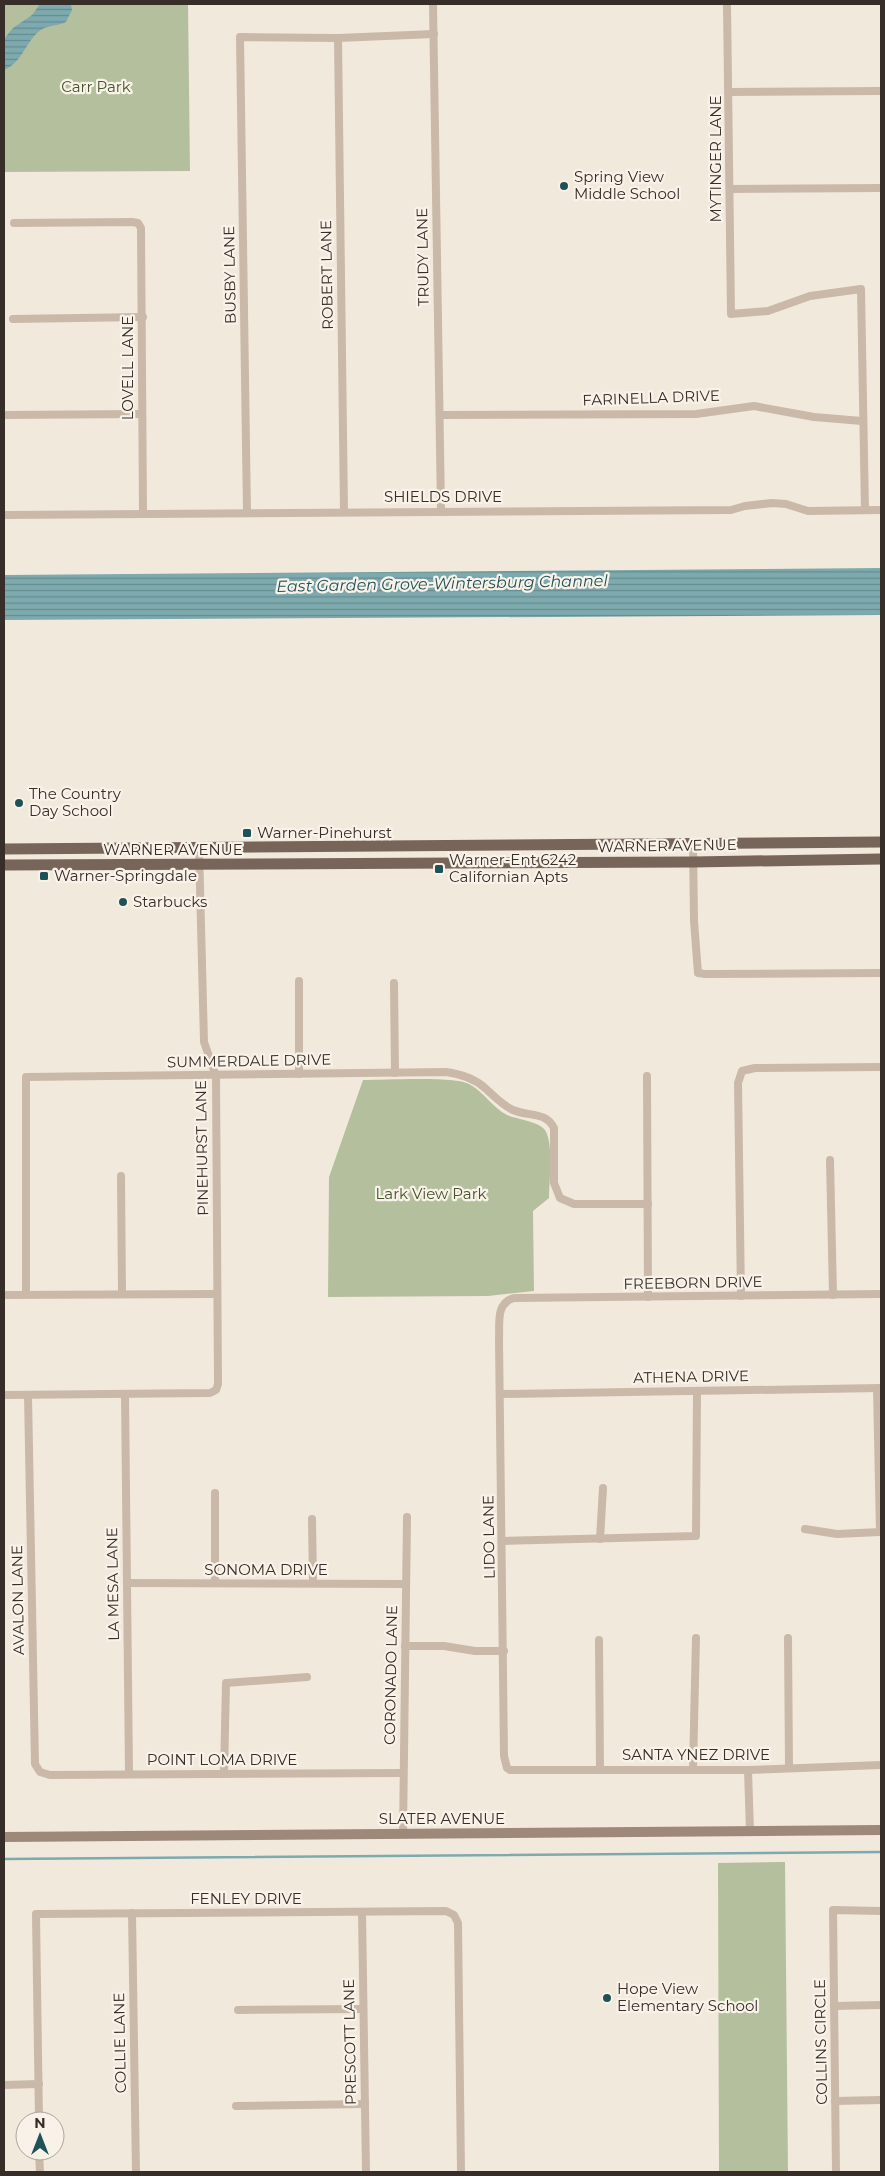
<svg xmlns="http://www.w3.org/2000/svg" width="885" height="2176" viewBox="0 0 885 2176" font-family="Montserrat,sans-serif">
	<style>
		.green { fill: #b4c09d }
		.water { fill: url(#water-rules) }
		.lines { fill: none; stroke-linecap: round; stroke-linejoin: round }
		.stream { stroke: #7daaae; stroke-width: 2.5 }
		.street { stroke: #cab9a9; stroke-width: 8 }
		.secondary { stroke: #9d887a; stroke-width: 10 }
		.primary { stroke: #78655a; stroke-width: 11 }
		.poi-dot { fill: #1f5257; stroke: #f9f2e9; stroke-width: 2 }
		.labels { text-anchor: middle; stroke-width: 4.5; stroke-linejoin: round; paint-order: stroke }
		.park-label { font-size: 15px; fill: #45542d; stroke: #f9f2e9 }
		.street-label { font-size: 15px; fill: #372e29; stroke: #f9f2e9 }
		.poi-label { font-size: 15px; fill: #372e29; stroke: #f9f2e9; text-anchor: start }
		.water-label { font-size: 16px; font-style: italic; fill: #1f5257; stroke: #f9f2e9 }
	</style>
	<defs>
		<pattern id="water-rules" width="6" height="5" patternUnits="userSpaceOnUse" patternTransform="scale(1.25)"><rect width="6" height="5" fill="#7daaae"/><path d="M0 2.5h6" fill="none" stroke="#678b8e"/></pattern>
	</defs>
	<rect width="100%" height="100%" fill="#f2e9dd"/>
	<g class="green">
		<path d="M4 4H188L190 171 4 172Z"/>
		<path d="M363 1080C385 1080 454 1076 469 1084 484 1092 493 1108 507 1115 517 1119 540 1122 545 1130 554 1144 549 1182 549 1198L533 1211 534 1291 488 1296 328 1297 329 1177Z"/>
		<path d="M785 1862 788 2172H719L718 1863Z"/>
	</g>
	<g class="water">
		<path d="M40 4H71L72 10 66 22C57 27 46 24 37 33 24 46 22 62 4 70V39L13 28 32 15Z"/>
		<path d="M881 568V615L4 620V575Z"/>
	</g>
	<g class="lines">
		<path class="stream" d="M4 1859 881 1852"/>
		<g class="street">
			<path d="M433 4 441 510"/>
			<path d="M727 4 731 314 768 311 810 296 861 289 865 510"/>
			<path d="M338 38 344 512"/>
			<path d="M730 92 881 91"/>
			<path d="M730 189 881 188"/>
			<path d="M14 223 132 222 138 223 141 228 143 513"/>
			<path d="M13 319 143 317"/>
			<path d="M4 415 141 414"/>
			<path d="M440 415 696 414 754 406 814 417 862 421"/>
			<path d="M247 513 240 37 338 38 434 34"/>
			<path d="M4 515 731 510 745 506 772 503 786 504 808 511 881 510"/>
			<path d="M693 844 694 921 698 973 705 974 881 973"/>
			<path d="M394 983 395 1073"/>
			<path d="M299 1074V981"/>
			<path d="M647 1076 648 1297"/>
			<path d="M830 1160 833 1295"/>
			<path d="M121 1176 122 1294"/>
			<path d="M26 1294V1077L446 1072C461 1074 474 1078 485 1088 494 1096 502 1105 513 1110 529 1117 545 1111 554 1128V1183L560 1198 574 1204H648"/>
			<path d="M881 1294 514 1298C495 1303 500 1325 499 1340L504 1756 507 1768 510 1770H748L881 1765"/>
			<path d="M4 1295 217 1294"/>
			<path d="M741 1296 738 1083 742 1071 755 1068 881 1067"/>
			<path d="M125 1394 129 1774"/>
			<path d="M501 1394 881 1388"/>
			<path d="M4 1395 210 1393 216 1390 218 1384 216 1076 204 1042 199 847"/>
			<path d="M28 1395 35 1764 40 1772 50 1775 403 1773"/>
			<path d="M215 1493V1583"/>
			<path d="M312 1519 313 1583"/>
			<path d="M805 1529 837 1534 880 1532 877 1388"/>
			<path d="M600 1539 603 1488"/>
			<path d="M503 1541 696 1536 697 1391"/>
			<path d="M127 1583 406 1584"/>
			<path d="M788 1638 789 1768"/>
			<path d="M599 1640 600 1770"/>
			<path d="M405 1646H444L475 1651H504"/>
			<path d="M693 1769 696 1638"/>
			<path d="M748 1770 750 1831"/>
			<path d="M224 1774 226 1683 307 1677"/>
			<path d="M403 1834 407 1517"/>
			<path d="M362 1912 366 2172"/>
			<path d="M132 1913 136 2172"/>
			<path d="M834 2006 881 2005"/>
			<path d="M238 2010 363 2009"/>
			<path d="M4 2085 39 2084"/>
			<path d="M835 2101 881 2100"/>
			<path d="M236 2106 365 2104"/>
			<path d="M39 2121 36 1914 446 1911 454 1915 458 1923 461 2172"/>
			<path d="M39 2151 40 2172"/>
			<path d="M836 2172 833 1910 881 1911"/>
		</g>
		<path class="secondary" d="M4 1837 881 1830"/>
		<g class="primary">
			<path d="M4 849 881 842"/>
			<path d="M4 865 693 862 881 859"/>
		</g>
	</g>
	<g class="poi-dot">
		<circle cx="564" cy="186" r="5"/>
		<circle cx="19" cy="803" r="5"/>
		<rect x="242" y="828" width="10" height="10" rx="2.5"/>
		<rect x="434" y="864" width="10" height="10" rx="2.5"/>
		<rect x="39" y="871" width="10" height="10" rx="2.5"/>
		<circle cx="123" cy="902" r="5"/>
		<circle cx="607" cy="1998" r="5"/>
	</g>
	<g class="labels">
		<g class="park-label">
			<text x="96" y="92">Carr Park</text>
			<text x="431" y="1199">Lark View Park</text>
		</g>
		<g class="street-label">
			<text transform="translate(716 159) rotate(-90)" y="5">MYTINGER LANE</text>
			<text transform="translate(423 257) rotate(-91)" y="5">TRUDY LANE</text>
			<text transform="translate(230 275) rotate(-91)" y="5">BUSBY LANE</text>
			<text transform="translate(327 275) rotate(-91)" y="5">ROBERT LANE</text>
			<text transform="translate(128 368) rotate(-90)" y="5">LOVELL LANE</text>
			<text transform="translate(651 398) rotate(-2)" y="5">FARINELLA DRIVE</text>
			<text x="443" y="502">SHIELDS DRIVE</text>
			<text transform="translate(667 846) rotate(-1)" y="5">WARNER AVENUE</text>
			<text x="173" y="855">WARNER AVENUE</text>
			<text transform="translate(249 1061) rotate(-1)" y="5">SUMMERDALE DRIVE</text>
			<text transform="translate(202 1148) rotate(-91)" y="5">PINEHURST LANE</text>
			<text transform="translate(693 1283) rotate(-1)" y="5">FREEBORN DRIVE</text>
			<text transform="translate(691 1377) rotate(-1)" y="5">ATHENA DRIVE</text>
			<text transform="translate(489 1537) rotate(-91)" y="5">LIDO LANE</text>
			<text x="266" y="1575">SONOMA DRIVE</text>
			<text transform="translate(113 1584) rotate(-91)" y="5">LA MESA LANE</text>
			<text transform="translate(18 1600) rotate(-91)" y="5">AVALON LANE</text>
			<text transform="translate(391 1675) rotate(-89)" y="5">CORONADO LANE</text>
			<text x="696" y="1760">SANTA YNEZ DRIVE</text>
			<text x="222" y="1765">POINT LOMA DRIVE</text>
			<text x="442" y="1824">SLATER AVENUE</text>
			<text x="246" y="1904">FENLEY DRIVE</text>
			<text transform="translate(350 2042) rotate(-91)" y="5">PRESCOTT LANE</text>
			<text transform="translate(821 2042) rotate(-91)" y="5">COLLINS CIRCLE</text>
			<text transform="translate(120 2043) rotate(-91)" y="5">COLLIE LANE</text>
		</g>
		<g class="poi-label">
			<text x="574" y="182">Spring View<tspan x="574" dy="17">Middle School</tspan></text>
			<text x="29" y="799">The Country<tspan x="29" dy="17">Day School</tspan></text>
			<text x="257" y="838">Warner-Pinehurst</text>
			<text x="449" y="865">Warner-Ent 6242<tspan x="449" dy="17">Californian Apts</tspan></text>
			<text x="54" y="881">Warner-Springdale</text>
			<text x="133" y="907">Starbucks</text>
			<text x="617" y="1994">Hope View<tspan x="617" dy="17">Elementary School</tspan></text>
		</g>
		<g class="water-label">
			<text transform="translate(442 583) rotate(-1)" y="6">East Garden Grove-Wintersburg Channel</text>
		</g>
	</g>
	<rect width="885" height="2176" fill="none" stroke="#372e29" stroke-width="10"/>
	<g transform="translate(40 2136)"><circle r="24" fill="#f9f2e9" stroke="#aba49c"/>
	<path d="M0-4L9 19L0 12L-9 19Z" fill="#1f5257"/>
	<text y="-8" font-size="14" font-weight="bold" text-anchor="middle" fill="#372e29">N</text>
	</g>
</svg>
